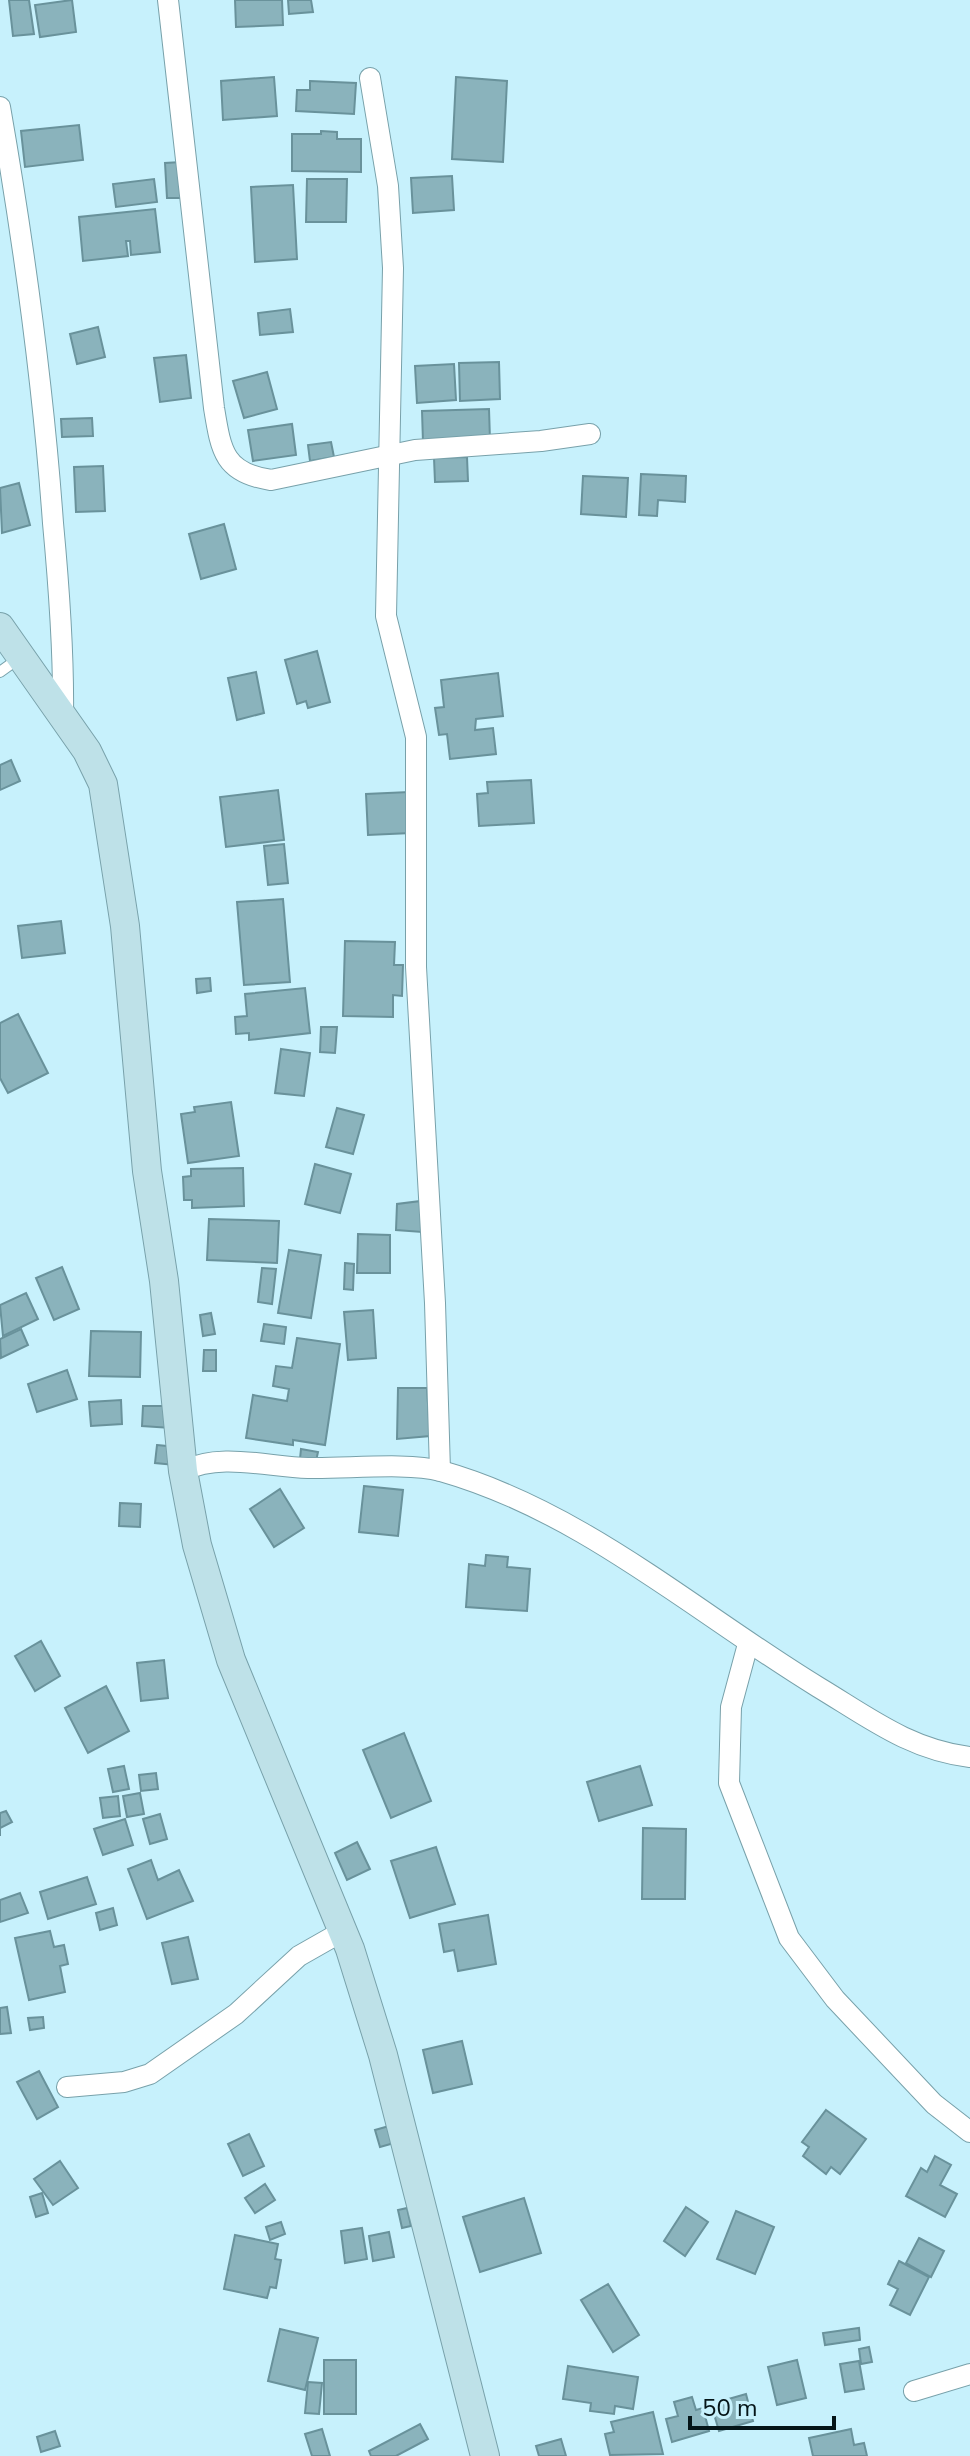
<svg xmlns="http://www.w3.org/2000/svg" width="970" height="2456" viewBox="0 0 970 2456" font-family="'Nunito Sans',sans-serif">
	<style>
		.building { fill: #8ab3bc; stroke: #69929b; stroke-width: 2 }
		.lines { fill: none; stroke-linecap: round; stroke-linejoin: round }
		.lane-casing { stroke: #78a1aa; stroke-width: 12 }
		.street-casing { stroke: #78a1aa; stroke-width: 22 }
		.secondary-casing { stroke: #78a1aa; stroke-width: 30 }
		.lane { stroke: #fff; stroke-width: 10 }
		.street { stroke: #fff; stroke-width: 20 }
		.secondary { stroke: #bee1e8; stroke-width: 28 }
	</style>
	<rect width="100%" height="100%" fill="#c7f1fc"/>
	<g class="building">
		<path d="M9 0H29L34 34 13 36Z"/>
		<path d="M72 0 76 32 40 37 35 5Z"/>
		<path d="M235 0H282L283 25 236 27Z"/>
		<path d="M288 0H311L313 12 289 14Z"/>
		<path d="M274 77 277 116 223 120 221 81Z"/>
		<path d="M456 77 507 81 503 162 452 159Z"/>
		<path d="M310 81 356 83 354 114 296 111 297 90H310Z"/>
		<path d="M79 125 83 160 25 167 21 131Z"/>
		<path d="M321 131 337 132V139H361V172L292 171V134H321Z"/>
		<path d="M181 162 183 198H167L165 163Z"/>
		<path d="M452 176 454 210 413 213 411 178Z"/>
		<path d="M154 179 157 202 116 207 113 184Z"/>
		<path d="M307 179H347L346 222H306Z"/>
		<path d="M293 185 297 259 255 262 251 187Z"/>
		<path d="M155 209 160 252 131 255 130 241H126L128 256 83 261 79 217Z"/>
		<path d="M290 309 293 332 260 335 258 313Z"/>
		<path d="M98 327 105 357 77 364 70 334Z"/>
		<path d="M186 355 191 398 160 402 154 358Z"/>
		<path d="M499 362 500 399 460 401 459 363Z"/>
		<path d="M454 364 456 400 417 403 415 366Z"/>
		<path d="M267 372 277 409 244 418 233 381Z"/>
		<path d="M489 409 490 440 423 442 422 411Z"/>
		<path d="M92 418 93 436 62 437 61 419Z"/>
		<path d="M292 424 296 455 253 461 248 430Z"/>
		<path d="M331 442 334 457 310 461 308 445Z"/>
		<path d="M467 457 468 481 435 482 434 458Z"/>
		<path d="M103 466 105 511 76 512 74 467Z"/>
		<path d="M641 474 686 476 685 502 658 500 657 516 639 515Z"/>
		<path d="M583 476 628 478 626 517 581 514Z"/>
		<path d="M19 483 30 525 2 533 0 488Z"/>
		<path d="M224 524 236 569 201 579 189 534Z"/>
		<path d="M317 651 330 702 308 708 306 701 297 704 285 660Z"/>
		<path d="M256 672 264 713 237 720 228 678Z"/>
		<path d="M498 673 503 716 476 719 475 730 493 728 496 754 450 759 447 734 439 735 435 708 444 707 441 680Z"/>
		<path d="M11 760 20 781 0 790V765Z"/>
		<path d="M531 780 534 823 479 826 477 794 488 793 487 782Z"/>
		<path d="M278 790 284 840 226 847 220 797Z"/>
		<path d="M409 792 411 833 368 835 366 794Z"/>
		<path d="M284 844 288 883 268 885 264 846Z"/>
		<path d="M283 899 290 982 244 985 237 902Z"/>
		<path d="M61 921 65 953 22 958 18 926Z"/>
		<path d="M345 941 395 942 394 965H403L402 996 393 995V1017L343 1016Z"/>
		<path d="M210 978 211 991 197 993 196 979Z"/>
		<path d="M305 988 310 1033 249 1040V1033L236 1034 235 1017 247 1016 245 994Z"/>
		<path d="M18 1014 48 1073 8 1093 0 1078V1023Z"/>
		<path d="M321 1027H337L335 1053 320 1052Z"/>
		<path d="M281 1049 310 1053 304 1096 275 1093Z"/>
		<path d="M231 1102 239 1156 188 1163 181 1114 195 1112 194 1107Z"/>
		<path d="M337 1108 364 1115 353 1154 326 1147Z"/>
		<path d="M315 1164 351 1174 340 1213 305 1204Z"/>
		<path d="M243 1168 244 1206 192 1208V1200H184L183 1177 191 1176V1169Z"/>
		<path d="M421 1201 422 1232 396 1230 397 1204Z"/>
		<path d="M209 1219 279 1221 277 1263 207 1260Z"/>
		<path d="M358 1234 390 1235V1273H357Z"/>
		<path d="M289 1250 321 1255 311 1318 278 1313Z"/>
		<path d="M345 1263 354 1264 353 1290 344 1289Z"/>
		<path d="M62 1267 79 1309 54 1320 36 1278Z"/>
		<path d="M262 1268 276 1269 272 1304 258 1302Z"/>
		<path d="M26 1293 38 1319 3 1336 0 1305Z"/>
		<path d="M373 1310 376 1358 348 1360 344 1312Z"/>
		<path d="M211 1313 215 1334 203 1336 200 1315Z"/>
		<path d="M264 1324 286 1327 284 1344 261 1341Z"/>
		<path d="M21 1329 28 1345 1 1358 0 1339Z"/>
		<path d="M91 1331 141 1332 140 1377 89 1376Z"/>
		<path d="M297 1338 340 1344 325 1445 293 1440V1445L246 1438 253 1395 287 1401 289 1389 273 1386 276 1366 292 1368Z"/>
		<path d="M204 1350H216V1371H203Z"/>
		<path d="M67 1370 77 1399 37 1412 28 1384Z"/>
		<path d="M398 1388H427L430 1436 397 1439Z"/>
		<path d="M121 1400 122 1424 91 1426 89 1402Z"/>
		<path d="M143 1406H172L171 1428 142 1426Z"/>
		<path d="M157 1445 177 1447 175 1465 155 1463Z"/>
		<path d="M301 1449 318 1452 316 1461 300 1459Z"/>
		<path d="M364 1486 403 1490 398 1536 359 1532Z"/>
		<path d="M280 1489 304 1528 274 1547 250 1509Z"/>
		<path d="M120 1503 141 1504 140 1527 119 1526Z"/>
		<path d="M486 1555 508 1557 507 1567 530 1569 527 1611 466 1607 469 1564 485 1566Z"/>
		<path d="M41 1641 60 1676 35 1691 15 1656Z"/>
		<path d="M164 1660 168 1698 141 1701 137 1663Z"/>
		<path d="M106 1686 129 1731 88 1753 65 1708Z"/>
		<path d="M404 1733 431 1801 391 1818 363 1750Z"/>
		<path d="M124 1766 129 1789 113 1792 108 1769Z"/>
		<path d="M640 1766 652 1805 599 1821 587 1782Z"/>
		<path d="M156 1773 158 1789 141 1791 139 1775Z"/>
		<path d="M140 1793 144 1814 127 1817 123 1796Z"/>
		<path d="M118 1796 120 1816 103 1818 100 1798Z"/>
		<path d="M6 1811 12 1822 0 1828V1836V1813Z"/>
		<path d="M160 1814 167 1839 150 1844 143 1819Z"/>
		<path d="M125 1819 133 1845 103 1855 94 1829Z"/>
		<path d="M643 1828 686 1829 685 1899H642Z"/>
		<path d="M357 1842 370 1869 347 1880 335 1853Z"/>
		<path d="M436 1847 455 1904 410 1918 391 1861Z"/>
		<path d="M151 1860 158 1880 179 1870 193 1901 147 1919 128 1869Z"/>
		<path d="M87 1877 96 1904 48 1919 40 1892Z"/>
		<path d="M20 1893 28 1913 0 1922V1900Z"/>
		<path d="M113 1908 117 1925 100 1930 96 1913Z"/>
		<path d="M488 1915 496 1964 458 1971 454 1950 444 1952 439 1924Z"/>
		<path d="M50 1931 54 1947 64 1945 68 1964 60 1966 65 1992 29 2000 15 1938Z"/>
		<path d="M188 1937 198 1979 172 1984 162 1943Z"/>
		<path d="M7 2007 11 2033 0 2034V2008Z"/>
		<path d="M43 2017 44 2028 30 2030 28 2018Z"/>
		<path d="M462 2041 472 2084 433 2093 423 2050Z"/>
		<path d="M39 2071 58 2107 37 2119 17 2082Z"/>
		<path d="M826 2110 866 2139 840 2174 831 2167 826 2174 803 2156 809 2147 802 2142Z"/>
		<path d="M389 2126 394 2143 380 2147 375 2130Z"/>
		<path d="M249 2134 264 2166 243 2176 228 2144Z"/>
		<path d="M935 2156 951 2165 940 2185 957 2194 945 2217 906 2196 921 2168 927 2172Z"/>
		<path d="M60 2161 78 2188 53 2205 34 2179Z"/>
		<path d="M265 2184 275 2200 255 2213 245 2198Z"/>
		<path d="M42 2193 48 2213 36 2217 30 2197Z"/>
		<path d="M524 2198 541 2253 480 2272 463 2217Z"/>
		<path d="M686 2207 708 2222 685 2256 664 2241Z"/>
		<path d="M407 2208 411 2226 402 2228 398 2210Z"/>
		<path d="M736 2211 774 2227 755 2274 717 2259Z"/>
		<path d="M281 2222 285 2234 270 2240 266 2227Z"/>
		<path d="M362 2228 367 2259 345 2263 341 2231Z"/>
		<path d="M389 2232 394 2257 373 2261 369 2236Z"/>
		<path d="M235 2235 278 2244 275 2259 281 2260 276 2288 270 2287 267 2298 224 2289Z"/>
		<path d="M919 2238 944 2251 931 2277 906 2263Z"/>
		<path d="M899 2261 929 2277 910 2315 890 2305 898 2289 888 2284Z"/>
		<path d="M608 2284 639 2335 613 2352 581 2300Z"/>
		<path d="M859 2328 860 2340 825 2345 823 2333Z"/>
		<path d="M280 2329 318 2338 305 2390 268 2381Z"/>
		<path d="M869 2347 872 2362 861 2364 859 2349Z"/>
		<rect x="324" y="2360" width="32" height="54"/>
		<path d="M797 2360 806 2398 777 2405 768 2367Z"/>
		<path d="M859 2361 864 2389 845 2392 840 2364Z"/>
		<path d="M568 2366 638 2377 633 2409 615 2406 614 2414 590 2411 591 2403 563 2399Z"/>
		<path d="M308 2382 322 2383 319 2414 305 2413Z"/>
		<path d="M746 2394 753 2421 719 2431 711 2404Z"/>
		<path d="M692 2397 696 2410 703 2408 709 2431 672 2442 666 2419 678 2416 674 2402Z"/>
		<path d="M653 2412 663 2454 610 2455 605 2434 614 2432 611 2422Z"/>
		<path d="M420 2424 428 2439 396 2456H371L369 2451Z"/>
		<path d="M322 2429 330 2456H312L305 2434Z"/>
		<path d="M851 2429 854 2445 864 2443 867 2456H813L809 2438Z"/>
		<path d="M55 2431 60 2446 41 2452 37 2437Z"/>
		<path d="M561 2439 566 2456H539L536 2446Z"/>
	</g>
	<g class="lines">
		<g class="lane-casing">
			<path id="lane" d="M0 672 18 659"/>
		</g>
		<g class="street-casing">
			<g id="street">
				<path d="M168 0 214 408C221 451 224 473 271 480L415 450 541 441 590 434"/>
				<path d="M370 78 388 186 393 268 386 616 416 737V967L435 1303 440 1471"/>
				<path d="M0 107C24 245 43 384 53 523 59 587 64 652 63 716"/>
				<path d="M183 1471C220 1452 268 1467 308 1468 346 1469 407 1462 441 1471 582 1511 695 1612 818 1687 868 1717 910 1750 970 1757"/>
				<path d="M748 1644 731 1707 729 1783 789 1938 835 1999 934 2104 970 2132"/>
				<path d="M67 2087 124 2082 150 2074 236 2014 299 1956 343 1931"/>
				<path d="M914 2391 970 2374"/>
			</g>
		</g>
		<g class="secondary-casing">
			<path id="secondary" d="M0 627 87 751 103 784 125 926 147 1171 164 1281 183 1471 197 1545 231 1660 350 1949 383 2055 485 2456"/>
		</g>
		<use href="#lane" class="lane"/>
		<use href="#street" class="street"/>
		<use href="#secondary" class="secondary"/>
	</g>
	<path d="M690 2416v12h144v-12" fill="none" stroke="#051518" stroke-width="4"/>
	<text x="702" y="2416" font-size="24" fill="#051518" stroke="#c7f1fc" stroke-width="6" paint-order="stroke">50 m</text>
</svg>
